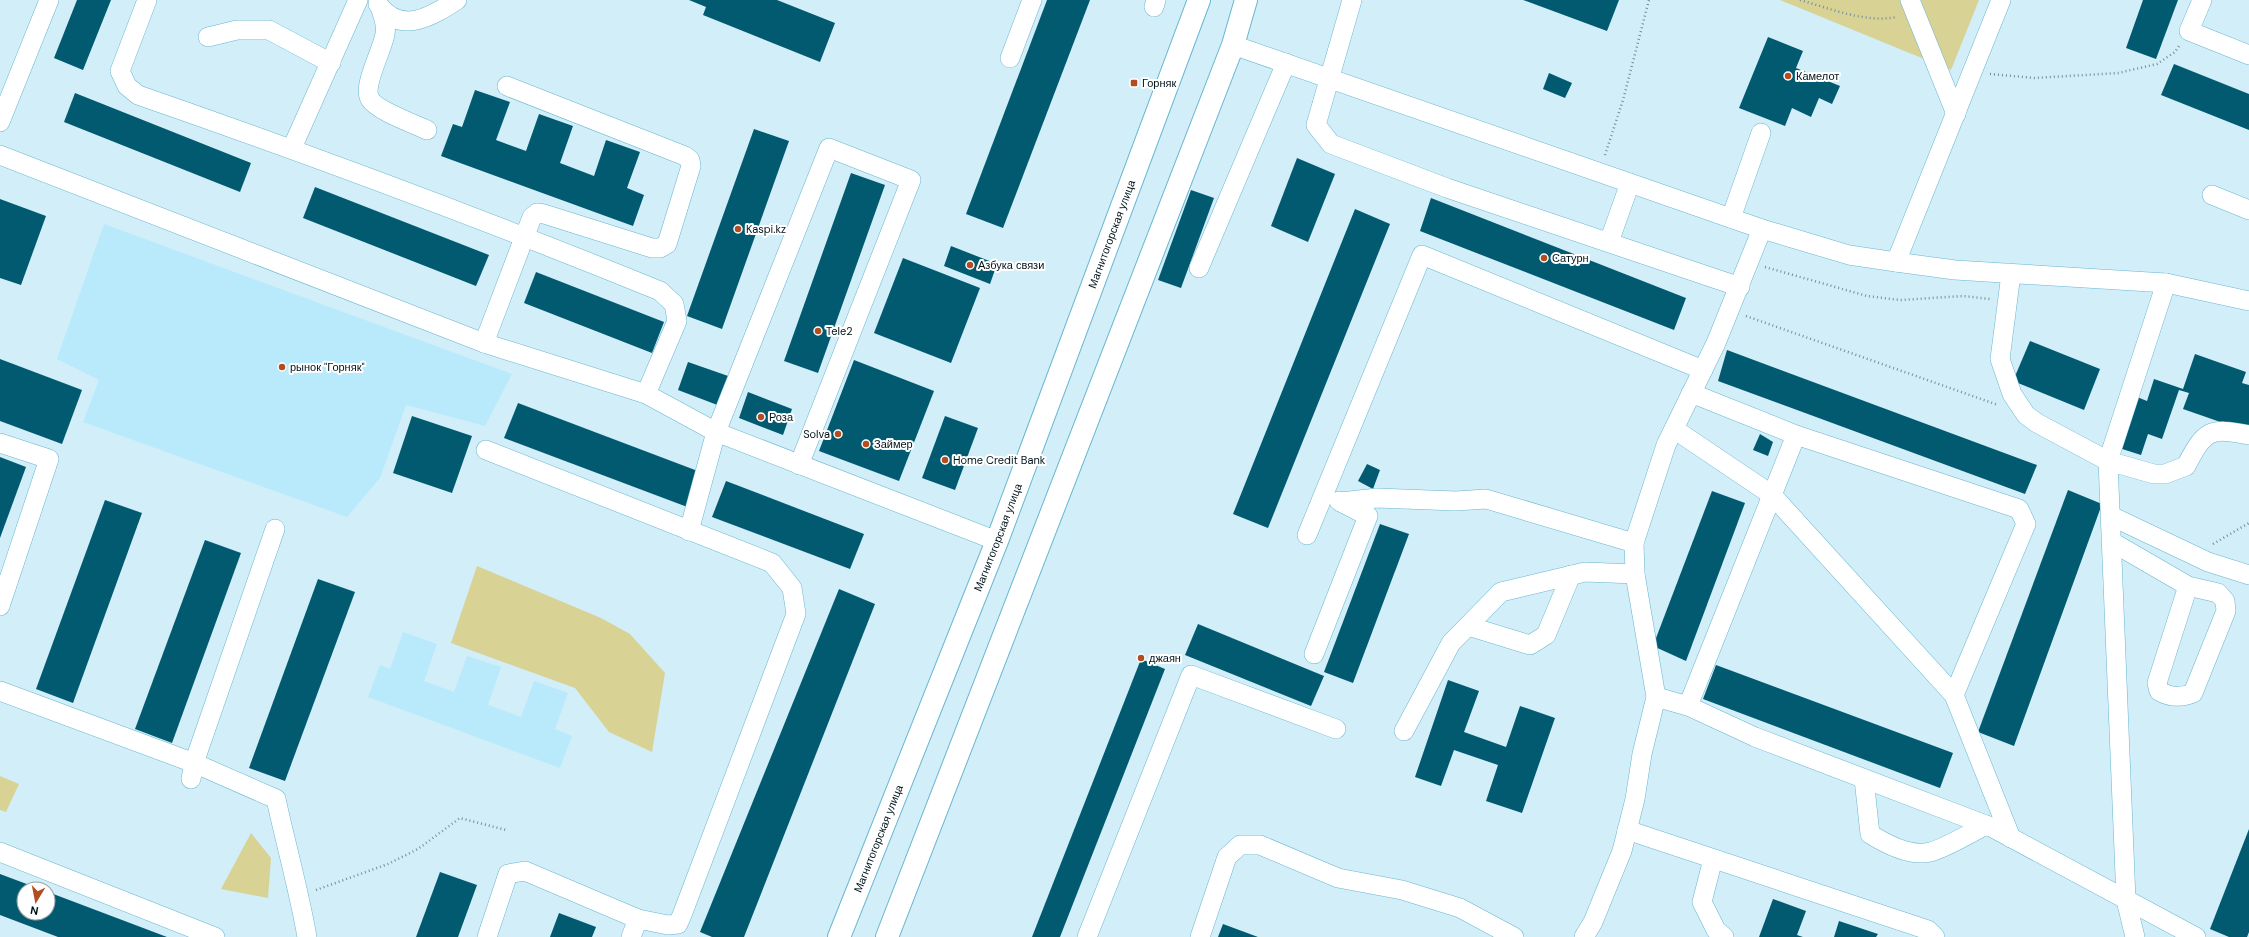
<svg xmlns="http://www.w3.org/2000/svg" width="2249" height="937" viewBox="0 0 2249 937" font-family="'DM Sans',sans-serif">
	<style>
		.built { fill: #b8eafc }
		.green { fill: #d9d295 }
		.building { fill: #015a70 }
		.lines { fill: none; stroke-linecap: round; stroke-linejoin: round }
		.minor-casing { stroke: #69b6d0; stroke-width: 20 }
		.major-casing { stroke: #69b6d0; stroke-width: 24 }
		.path { stroke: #768f98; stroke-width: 2.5; stroke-dasharray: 1 3; stroke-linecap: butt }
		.minor { stroke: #fff; stroke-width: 19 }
		.major { stroke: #fff; stroke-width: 22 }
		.poi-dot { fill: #b34d21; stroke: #fff; stroke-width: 1.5 }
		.labels { text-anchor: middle; stroke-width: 4; stroke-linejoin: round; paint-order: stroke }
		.poi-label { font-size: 11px; fill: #00131a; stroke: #fff; text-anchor: start }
		.street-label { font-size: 11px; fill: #00131a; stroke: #fff }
	</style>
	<rect width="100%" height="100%" fill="#d1eef9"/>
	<g class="built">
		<path d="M104 224 512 374 485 426 406 405 380 478 347 517 83 422 99 380 57 359Z"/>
		<path d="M403 632 437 644 424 681 454 692 467 656 501 667 488 705 521 717 534 681 568 693 555 729 572 736 560 768 368 697 380 665 390 669Z"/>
	</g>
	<g class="green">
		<path d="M1780 0H1979L1951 70Z"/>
		<path d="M477 566 601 618 630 634 665 673 652 752 609 732 575 688 451 643Z"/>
		<path d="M0 776 19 784 6 812 0 810Z"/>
		<path d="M251 833 271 858 268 898 221 889Z"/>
	</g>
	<g class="building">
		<path d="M77 0H111L83 70 54 58Z"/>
		<path d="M689 0H777L835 23 820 62 703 15 706 7Z"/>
		<path d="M1047 0H1090L1003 228 966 214Z"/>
		<path d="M1523 0H1619L1607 31Z"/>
		<path d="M2143 0H2178L2156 59 2126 48Z"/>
		<path d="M1768 37 1803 51 1796 68 1840 86 1832 104 1819 98 1811 117 1792 108 1785 126 1739 108Z"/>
		<path d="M2174 64 2249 94V130L2161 95Z"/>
		<path d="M1549 73 1572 83 1565 98 1543 89Z"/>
		<path d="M475 90 510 102 496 140 526 151 539 114 573 126 560 163 594 176 606 140 640 152 627 188 644 195 633 226 441 156 453 124 462 127Z"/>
		<path d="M75 93 251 163 240 192 64 122Z"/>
		<path d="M754 129 789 141 722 329 687 316Z"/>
		<path d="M1297 158 1335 174 1308 242 1271 226Z"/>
		<path d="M851 173 885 185 818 373 784 361Z"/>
		<path d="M315 187 489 255 476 286 303 218Z"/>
		<path d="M1191 190 1214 198 1181 288 1158 280Z"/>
		<path d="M1431 198 1686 298 1674 330 1420 231Z"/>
		<path d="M0 199 46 216 21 285 0 278Z"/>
		<path d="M1355 209 1390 224 1268 528 1233 514Z"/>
		<path d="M951 246 997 264 990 284 944 266Z"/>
		<path d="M903 258 980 288 951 363 874 333Z"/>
		<path d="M536 272 664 322 652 353 524 303Z"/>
		<path d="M2030 341 2100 369 2084 410 2013 381Z"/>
		<path d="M1727 350 2037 465 2025 494 1718 381Z"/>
		<path d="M2195 354 2246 372 2242 383 2249 385V432L2183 409 2189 393 2179 390 2162 439 2148 434 2141 455 2119 448 2137 397 2147 401 2154 379 2183 389Z"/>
		<path d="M0 359 82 390 62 444 0 421Z"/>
		<path d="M854 360 934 391 899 481 819 451Z"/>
		<path d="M688 362 731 377 720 406 678 390Z"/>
		<path d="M748 392 792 409 783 435 739 418Z"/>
		<path d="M518 403 703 473 690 508 504 438Z"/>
		<path d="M412 416 472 436 452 493 393 473Z"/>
		<path d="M945 416 978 428 955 490 922 478Z"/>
		<path d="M1760 434 1773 442 1768 456 1753 450Z"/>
		<path d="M0 457 26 467 0 538Z"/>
		<path d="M1367 464 1380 470 1373 489 1358 481Z"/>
		<path d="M726 481 864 534 850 569 712 517Z"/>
		<path d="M2068 490 2102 504 2014 746 1978 732Z"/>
		<path d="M1712 491 1745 503 1686 661 1653 646Z"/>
		<path d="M105 500 142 513 73 703 36 689Z"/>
		<path d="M1380 524 1409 534 1353 683 1324 672Z"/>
		<path d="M205 540 241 553 172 743 135 729Z"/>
		<path d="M318 579 355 592 285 781 249 768Z"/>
		<path d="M839 589 875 604 744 937H712L700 932Z"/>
		<path d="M1198 624 1324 676 1311 706 1185 655Z"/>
		<path d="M1141 659 1165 669 1060 937H1032Z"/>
		<path d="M1716 665 1953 753 1940 788 1703 699Z"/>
		<path d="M1448 680 1479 691 1464 732 1506 747 1520 706 1555 718 1522 813 1486 801 1498 765 1454 750 1441 786 1415 777Z"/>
		<path d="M2249 829V932L2247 937H2229L2210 929Z"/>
		<path d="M440 872 477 885 458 937H416Z"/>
		<path d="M0 874 40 889H24V913H48V892L167 937H58L0 915Z"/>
		<path d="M1773 899 1806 911 1797 935 1803 937H1759Z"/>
		<path d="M559 913 596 927 592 937H550Z"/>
		<path d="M1839 921 1878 934 1876 937H1834Z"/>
		<path d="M1223 924 1258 937H1218Z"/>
	</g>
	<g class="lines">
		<g class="minor-casing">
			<g id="minor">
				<path d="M147 0 120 71 127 86 138 95C314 156 488 221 660 291L674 304 677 321 646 394"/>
				<path d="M1352 0 1316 125 1331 144 1447 188 1740 287"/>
				<path d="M1910 0 1956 114"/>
				<path d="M2202 0 2189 31 2249 55"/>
				<path d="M378 4C401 36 432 16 457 0"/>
				<path d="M380 7C383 16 387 24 385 34 383 49 362 86 370 99 377 111 415 124 427 130"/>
				<path d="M1154 7 1156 0"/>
				<path d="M208 37 237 30H269L331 63"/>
				<path d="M1233 45 1762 229 1849 255 1896 262 1955 270 2166 283 2249 301"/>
				<path d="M1010 58 1032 0"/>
				<path d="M0 122 49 0"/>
				<path d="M292 148 358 0"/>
				<path d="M0 155 484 343 646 394 716 432 997 541"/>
				<path d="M2212 195 2249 210"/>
				<path d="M1731 218 1761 133"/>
				<path d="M1609 242 1630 183"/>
				<path d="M1896 262 2001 0"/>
				<path d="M1199 268 1286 63"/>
				<path d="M2011 274 2000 359 2012 394 2026 415 2037 423 2108 461 2154 474H2165L2186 466C2205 430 2209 427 2249 435"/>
				<path d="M484 343 532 217 537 213 544 214 652 248H660L667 244 691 166 690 160 685 156 507 86"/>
				<path d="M1691 393 1796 435 2019 509 2026 524 1954 695"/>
				<path d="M1674 429 1772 495 1954 695 2011 838"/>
				<path d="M0 443 49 459 0 606"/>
				<path d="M486 450 772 563 792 588 796 614 682 915 678 924 668 925 638 919 631 937"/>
				<path d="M1341 502 1377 498 1456 501 1486 499 1634 543"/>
				<path d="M2111 516 2208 562 2249 575"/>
				<path d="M275 529 194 763 276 799C286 845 299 891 307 937"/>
				<path d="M689 531 716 432 829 148 911 180 799 465"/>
				<path d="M1307 535 1422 255 1703 370"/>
				<path d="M2112 542 2188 586 2218 593 2225 601 2226 611 2193 693C2181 698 2171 698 2159 691L2157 683 2188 586"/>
				<path d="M1468 626 1530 645 1546 635 1571 575"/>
				<path d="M1314 654 1368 516 1339 501"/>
				<path d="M0 691 194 763 191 779"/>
				<path d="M1656 697 1688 706 1796 435"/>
				<path d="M1688 706 1755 737 1991 827 2196 937"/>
				<path d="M1404 731 1451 643 1501 592 1585 572 1635 574"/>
				<path d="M1864 779 1870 834C1886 844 1911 857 1930 852 1944 849 1972 832 1986 825"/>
				<path d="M1627 830 1928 930 1935 937"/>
				<path d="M0 852 215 937"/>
				<path d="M1713 859 1702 902 1716 930 1724 937"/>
				<path d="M487 937 508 874 525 871 638 919"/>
				<path d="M1087 937 1191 675 1336 729"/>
				<path d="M1200 937 1227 857 1240 845H1260L1338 878 1402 890 1460 908 1514 937"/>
				<path d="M1584 937 1593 922 1622 851 1635 799 1642 754 1656 697 1635 574 1634 543 1666 445 1716 343 1762 229"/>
				<path d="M2135 937 2126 900 2108 461 2166 283"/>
			</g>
		</g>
		<g class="major-casing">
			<g id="major">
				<path id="s1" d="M839 937 997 541 1199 0"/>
				<path d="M887 937 1233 45 1246 0"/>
			</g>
		</g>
		<g class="path">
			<path d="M1800 0C1832 9 1864 23 1897 17"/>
			<path d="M1990 74 2035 78 2118 73 2157 64 2175 52 2179 46"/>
			<path d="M1605 155 1623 100 1649 0"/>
			<path d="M1765 267 1867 296 1900 300 1963 296 1990 299"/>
			<path d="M1746 316 1998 405"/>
			<path d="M2213 544 2249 523"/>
			<path d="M316 890 388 864 418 849 460 818 506 830"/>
		</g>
		<use href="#minor" class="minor"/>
		<use href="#major" class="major"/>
	</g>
	<g class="poi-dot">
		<circle cx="1788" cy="76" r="4"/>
		<rect x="1130" y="79" width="8" height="8" rx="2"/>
		<circle cx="738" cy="229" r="4"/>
		<circle cx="1544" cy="258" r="4"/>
		<circle cx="970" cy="265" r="4"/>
		<circle cx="818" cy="331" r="4"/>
		<circle cx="282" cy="367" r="4"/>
		<circle cx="761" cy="417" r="4"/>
		<circle cx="838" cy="434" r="4"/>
		<circle cx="866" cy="444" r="4"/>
		<circle cx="945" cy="460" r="4"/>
		<circle cx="1141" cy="658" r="4"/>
	</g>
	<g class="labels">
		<g class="poi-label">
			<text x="1796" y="80">Камелот</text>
			<text x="1142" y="87">Горняк</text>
			<text x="746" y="233">Kaspi.kz</text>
			<text x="1552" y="262">Сатурн</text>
			<text x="978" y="269">Азбука связи</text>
			<text x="826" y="335">Tele2</text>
			<text x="290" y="371">рынок "Горняк"</text>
			<text x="769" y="421">Роза</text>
			<text x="830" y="438" text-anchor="end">Solva</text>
			<text x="874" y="448">Займер</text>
			<text x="953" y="464">Home Credit Bank</text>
			<text x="1149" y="662">джаян</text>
		</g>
		<g class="street-label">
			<text dy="4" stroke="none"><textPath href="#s1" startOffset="754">Магнитогорская улица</textPath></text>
			<text dy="4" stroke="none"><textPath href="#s1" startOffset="430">Магнитогорская улица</textPath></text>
			<text dy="4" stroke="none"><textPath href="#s1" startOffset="106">Магнитогорская улица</textPath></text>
		</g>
	</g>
	<g transform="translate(36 901) rotate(190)"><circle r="19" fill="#ffffff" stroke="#99a1a3"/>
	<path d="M0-3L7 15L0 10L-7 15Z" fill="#b34d21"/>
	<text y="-6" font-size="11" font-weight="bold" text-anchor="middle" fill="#00131a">N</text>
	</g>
</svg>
